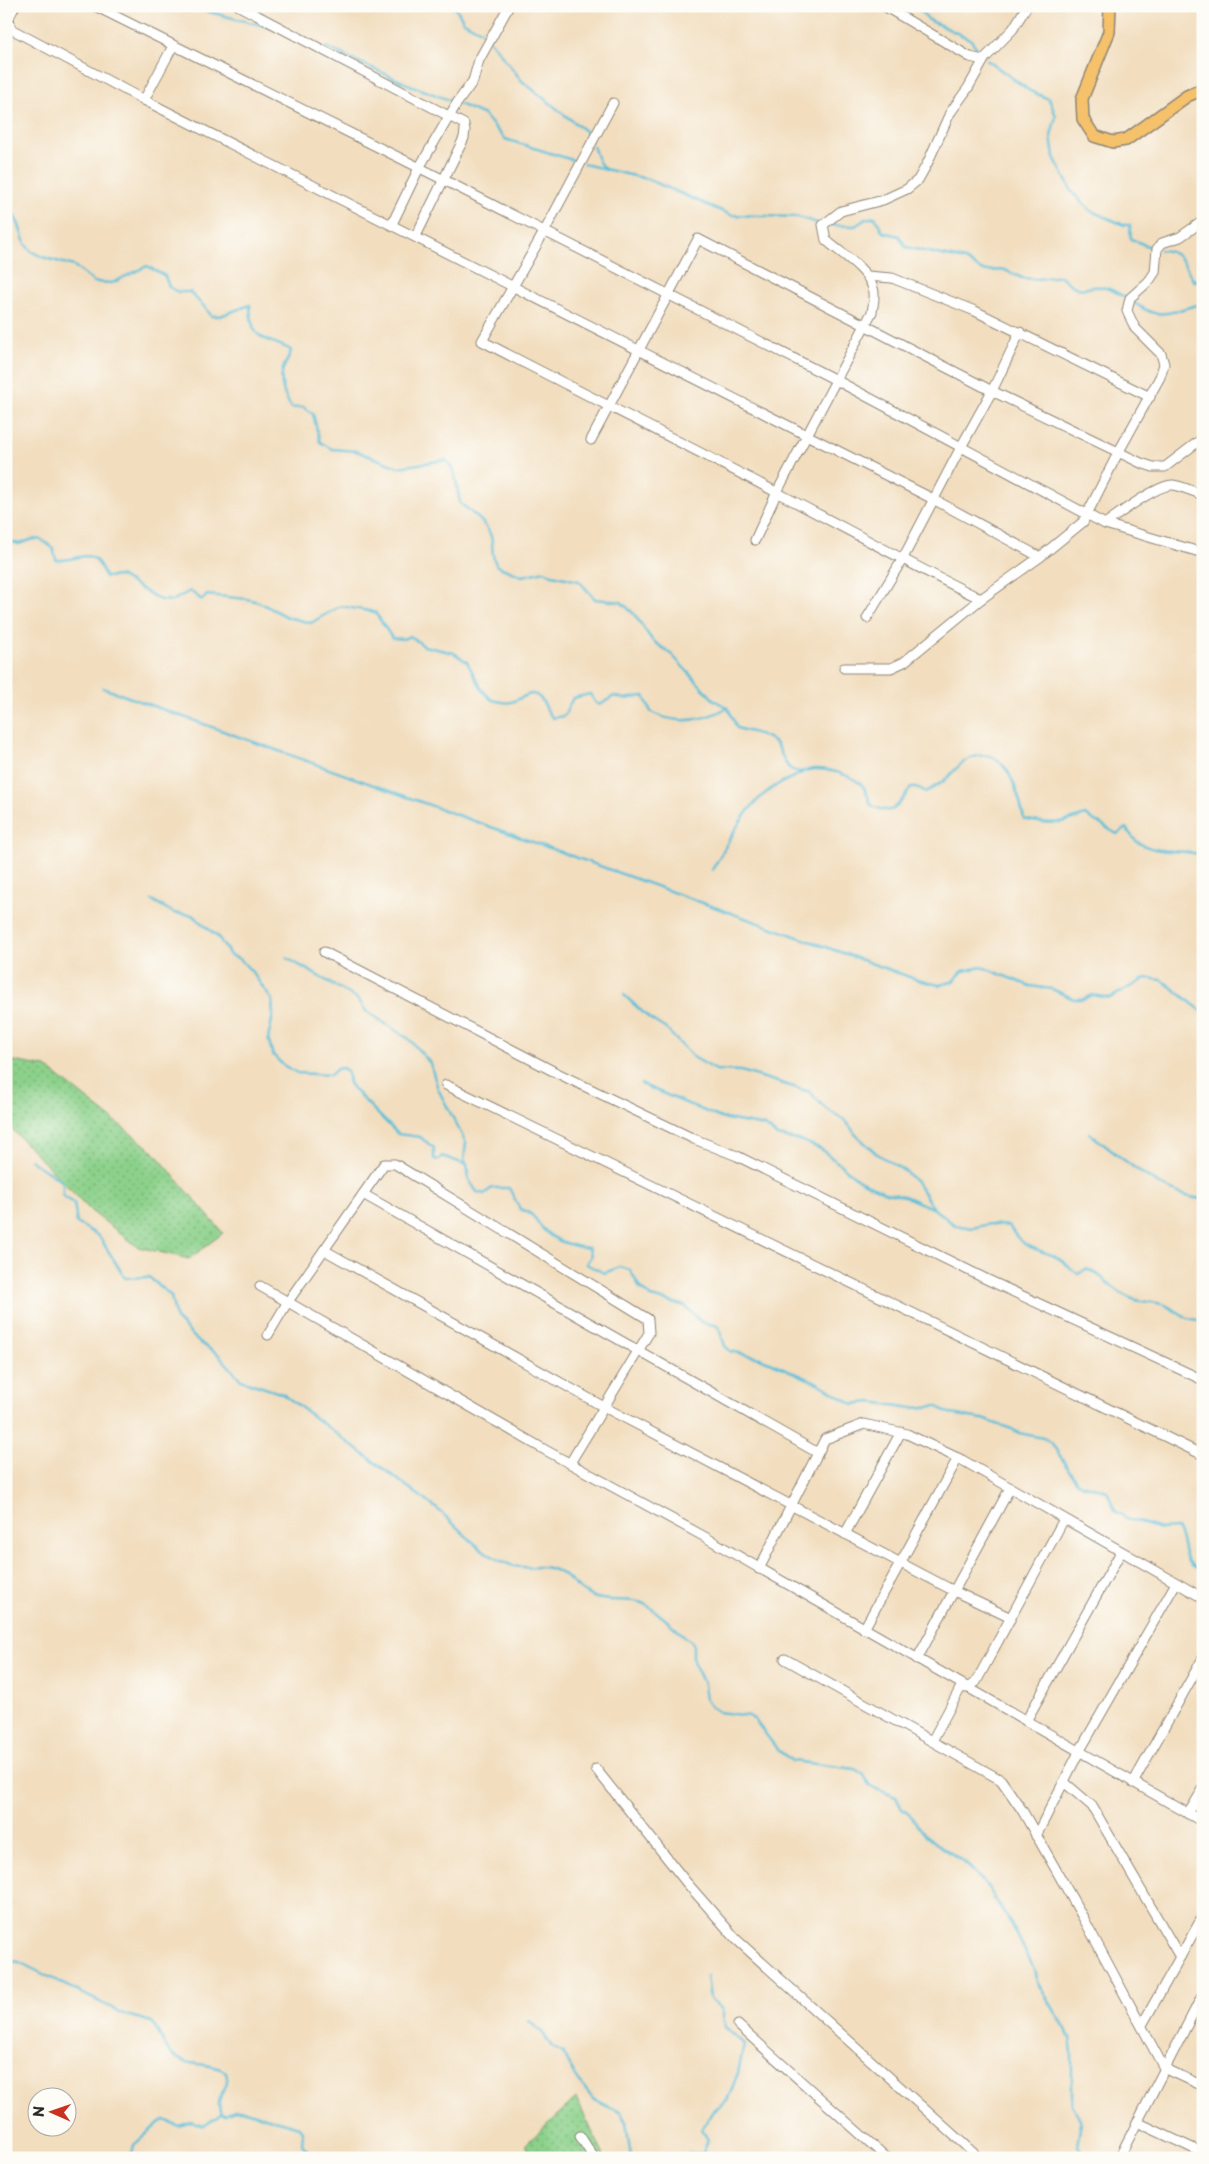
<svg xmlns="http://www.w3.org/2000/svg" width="1209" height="2164" viewBox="0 0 1209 2164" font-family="'Playpen Sans',sans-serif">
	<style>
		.green { fill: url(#green-dots); stroke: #5c7e5b }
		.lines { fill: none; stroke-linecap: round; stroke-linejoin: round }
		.stream { stroke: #5bbed9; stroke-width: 2.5 }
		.minor-casing { stroke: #8e8475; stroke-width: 11 }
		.major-casing { stroke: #8e8475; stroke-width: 14 }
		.minor { stroke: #fff; stroke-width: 9 }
		.major { stroke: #f5c16b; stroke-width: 11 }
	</style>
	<defs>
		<pattern id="green-dots" width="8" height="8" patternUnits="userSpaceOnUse" patternTransform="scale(1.25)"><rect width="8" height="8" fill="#8cd18b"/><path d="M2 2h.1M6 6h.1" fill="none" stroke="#73aa72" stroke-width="1.8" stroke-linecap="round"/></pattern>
	</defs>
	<rect width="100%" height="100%" fill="#fdfcf7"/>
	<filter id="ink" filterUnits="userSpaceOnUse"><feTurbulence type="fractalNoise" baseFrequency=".02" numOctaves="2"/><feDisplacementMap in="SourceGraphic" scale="10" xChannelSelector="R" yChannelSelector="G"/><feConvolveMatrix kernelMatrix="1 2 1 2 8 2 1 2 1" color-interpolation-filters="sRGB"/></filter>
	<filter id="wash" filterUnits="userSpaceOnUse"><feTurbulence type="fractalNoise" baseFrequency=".0096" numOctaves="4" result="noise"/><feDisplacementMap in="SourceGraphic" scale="20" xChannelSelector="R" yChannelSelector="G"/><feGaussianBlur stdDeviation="1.12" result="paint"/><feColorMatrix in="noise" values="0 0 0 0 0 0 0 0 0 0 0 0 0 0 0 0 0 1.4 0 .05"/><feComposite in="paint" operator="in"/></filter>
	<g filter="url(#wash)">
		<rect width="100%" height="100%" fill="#f2debf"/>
		<g class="green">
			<path d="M8 1060 46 1067 153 1151 223 1233 189 1259 138 1247 91 1211 6 1123Z"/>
			<path d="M576 2098 605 2158H532L526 2144Z"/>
		</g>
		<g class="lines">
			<g class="stream">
				<path d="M153 6 159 9 170 6"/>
				<path d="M186 6 272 28"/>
				<path d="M452 6 457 10 464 22 481 31 492 43 522 81 585 131 591 141"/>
				<path d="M916 6 929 20 970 39 983 56"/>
				<path d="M326 47 405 83 454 102"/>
				<path d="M987 60 1030 91 1049 99 1056 116 1051 136 1054 157 1072 192 1091 211 1124 225H1130L1131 239 1155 249"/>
				<path d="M459 104 484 115 505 139 579 162"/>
				<path d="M593 146 599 162 605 170"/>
				<path d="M584 164 647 179 731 215 798 217 821 224"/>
				<path d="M6 200 19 225 25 244 31 251 42 257 74 266 94 282 112 283 147 266 165 276 169 287 178 292H190C197 301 207 307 211 316H220L250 305C251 343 262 335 291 350 290 358 286 361 283 369 279 382 284 397 292 408L303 407 313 414 320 442 332 449 356 451 398 467 446 460C458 473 456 486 460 503 471 512 492 526 492 543 493 553 492 557 497 566L522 576 545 571 552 575 579 581 595 599 621 602 634 614 652 640 672 655 714 700 728 708 737 728C749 732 766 734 776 744 782 751 783 765 792 770 801 774 806 770 814 769 828 768 851 775 862 785 866 789 869 800 871 805 896 818 897 805 911 788H919L926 792C933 788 940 784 946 779 952 774 958 765 965 761 1005 738 1018 791 1024 819 1048 825 1062 824 1085 815L1117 834 1126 828C1130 833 1134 841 1139 843 1159 855 1182 848 1203 855"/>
				<path d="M826 225 855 226 866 219 875 217 883 232 899 236 906 247 965 260 983 271 1005 270 1022 278 1038 279 1061 276C1083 299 1085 282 1106 288 1122 292 1142 311 1154 313 1175 316 1184 305 1203 305"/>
				<path d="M1160 250C1182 251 1184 265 1194 281H1203"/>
				<path d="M6 540 19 544 33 539 42 540 53 548 56 560C81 562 93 542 105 577L120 576 160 600 172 601 190 591 202 600 207 595 247 599 259 602 287 617 311 623 340 606 375 612 392 638 403 639 410 636 424 646 454 653 467 662 482 690 492 700C498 701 505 704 511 702 521 700 530 688 540 698 546 704 546 712 553 718L564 716 573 698 590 694 596 703 600 705 614 696 624 699 644 696 651 712C676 725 703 721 727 708"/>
				<path d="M103 688 918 980 939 985 952 982 963 971 982 967 1030 986 1052 989 1074 999H1083L1092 995 1110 998 1146 978 1162 980 1203 1012"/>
				<path d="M712 870C729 842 743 808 771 789 780 782 792 778 802 773"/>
				<path d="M152 900 174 913 192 915 218 937 230 955 240 959 252 972 272 1000 273 1015 268 1039 273 1055 283 1065 297 1073 330 1075 337 1069 343 1068 347 1071 349 1083 354 1090 398 1134 420 1137 434 1148V1159L439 1160 442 1156 467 1165"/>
				<path d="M287 958 358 999 366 1011 409 1039 430 1063 438 1089 466 1143 464 1160 467 1165 469 1180 477 1192 484 1194 492 1188H509L520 1209C538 1215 535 1222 546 1232 557 1242 575 1247 589 1248L591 1256 586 1264 604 1273 620 1267 630 1270 640 1288 651 1297 685 1306 701 1322 718 1326 725 1346 730 1351 760 1358 818 1383 853 1404 872 1402 912 1408 936 1406 951 1414 982 1419 1012 1429 1019 1433 1043 1438 1051 1442 1076 1481 1081 1484 1107 1491 1116 1512 1127 1518 1160 1529 1177 1528C1187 1543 1180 1567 1203 1569"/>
				<path d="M624 995 649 1018 666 1029 693 1057 716 1070 741 1071 810 1092 825 1108 846 1121 856 1135 876 1153 906 1172 918 1184 933 1208"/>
				<path d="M641 1084 721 1118 765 1126 777 1136 802 1141 821 1149 859 1180 886 1193 904 1196 934 1209 955 1225 972 1228 989 1224 1009 1226C1025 1251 1032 1246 1056 1257 1064 1261 1071 1269 1078 1274L1086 1269C1102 1273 1113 1291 1130 1298 1141 1303 1154 1301 1165 1305 1172 1308 1178 1314 1185 1317 1191 1320 1198 1318 1203 1324"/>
				<path d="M1089 1133C1120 1156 1163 1196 1203 1199"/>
				<path d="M30 1160 63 1182V1196L74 1203 77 1223 99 1236 125 1278 149 1277 171 1296 176 1319 199 1342 219 1355 241 1380 283 1394 436 1508C460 1528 480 1555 511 1565 523 1570 537 1565 549 1568 568 1572 576 1591 593 1597 607 1602 624 1599 639 1602 654 1606 678 1632 693 1643V1661L704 1684 706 1700 711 1707 719 1712 749 1716 755 1720 777 1749 792 1761 855 1769 864 1775 869 1785 874 1788 896 1797 902 1809 911 1816 926 1836 964 1862 985 1883 1012 1925 1036 1973 1037 1982 1066 2029 1070 2039 1072 2052V2105L1081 2122 1077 2146 1090 2158"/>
				<path d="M6 1961 19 1962 126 2015 152 2022C159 2031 161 2042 168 2050 182 2069 209 2060 226 2072 232 2091 213 2091 221 2114"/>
				<path d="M529 2021 542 2032 552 2047 563 2053 578 2080 594 2100 620 2112 626 2122 631 2158"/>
				<path d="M131 2158 134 2145 160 2122 165 2120 179 2126 191 2122 204 2126 221 2114 226 2115 235 2111H245L299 2127 303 2133 302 2144 308 2151 324 2158"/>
				<path d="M684 2158 686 2154 703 2153 708 2140 702 2129 713 2111 727 2101 738 2073 744 2044 725 2027 722 2009 710 1999 707 1976"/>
			</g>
		</g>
	</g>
	<g filter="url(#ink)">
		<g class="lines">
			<g class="minor-casing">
				<g id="minor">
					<path d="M15 6 8 19 11 29 144 100 933 499 1040 557"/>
					<path d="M95 6 444 180 836 380 1105 524 1203 553"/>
					<path d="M239 6 464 124 465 130 464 138 416 236"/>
					<path d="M884 6 970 57 983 60"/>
					<path d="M144 100 173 46"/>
					<path d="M613 103 544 232 482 341C580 392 679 441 776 492 845 528 912 565 981 599"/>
					<path d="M392 224 419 168 457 103 473 81 479 60 509 6"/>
					<path d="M867 276 892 278 975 311 1150 397"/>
					<path d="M591 440 698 239 992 391 1141 463 1153 467H1165L1203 438"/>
					<path d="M1105 524C1117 515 1158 484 1173 485 1182 486 1194 492 1203 495"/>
					<path d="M755 540 777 492 872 312C873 305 876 295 873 288 866 267 841 254 826 240L823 225 841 211 883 200 907 189 918 180 927 164 950 113 968 88 985 58 1013 29 1027 6"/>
					<path d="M867 618 902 560 961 447 992 391 1020 332"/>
					<path d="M844 668H891L904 662 981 599 1040 557 1083 522 1118 453 1160 377 1164 364 1161 354 1135 328 1127 311 1130 298 1149 281 1155 272 1157 249 1162 243 1180 237 1203 221"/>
					<path d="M324 952 555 1072 694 1139 737 1156 986 1279 1203 1380"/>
					<path d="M446 1085 1203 1455"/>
					<path d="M363 1194 818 1453"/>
					<path d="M324 1250 604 1407 956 1592 1011 1618"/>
					<path d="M260 1286 547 1451 705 1537 1203 1822"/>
					<path d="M268 1335 287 1303 384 1164H395L648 1319 649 1333 570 1463"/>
					<path d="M845 1534 901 1432"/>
					<path d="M759 1569 825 1439 864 1424 907 1434 962 1460 1203 1598"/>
					<path d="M864 1629 958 1458"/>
					<path d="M785 1659 1001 1780 1022 1810 1085 1921 1164 2068 1203 2086"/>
					<path d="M917 1659 1010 1488"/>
					<path d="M1026 1721 1121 1552"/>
					<path d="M932 1741 961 1687 967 1688 976 1682 1064 1519"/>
					<path d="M596 1769 686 1882 737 1940 979 2158"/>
					<path d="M1064 1782 1092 1806 1180 1957"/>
					<path d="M1133 1783 1203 1658"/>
					<path d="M1188 1814 1203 1789"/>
					<path d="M1036 1836 1079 1752 1176 1583"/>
					<path d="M738 2025 887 2158"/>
					<path d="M1142 2025 1203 1916"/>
					<path d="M1137 2122 1203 2153"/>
					<path d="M580 2136 594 2158"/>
					<path d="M1119 2158 1203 1994"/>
				</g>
			</g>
			<g class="major-casing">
				<path id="major" d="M1110 6 1109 32 1082 99 1083 119 1094 136 1113 142 1126 140 1187 96 1203 89"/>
			</g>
			<use href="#minor" class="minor"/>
			<use href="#major" class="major"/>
		</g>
	</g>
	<rect width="1209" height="2164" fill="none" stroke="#fdfcf7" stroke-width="25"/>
	<g transform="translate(52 2112) rotate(272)"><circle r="24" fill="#fdfcf7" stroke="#a9a8a5"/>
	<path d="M0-4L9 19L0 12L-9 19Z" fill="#c8321e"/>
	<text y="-8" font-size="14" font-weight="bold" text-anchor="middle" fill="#2b2b2b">N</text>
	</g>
</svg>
